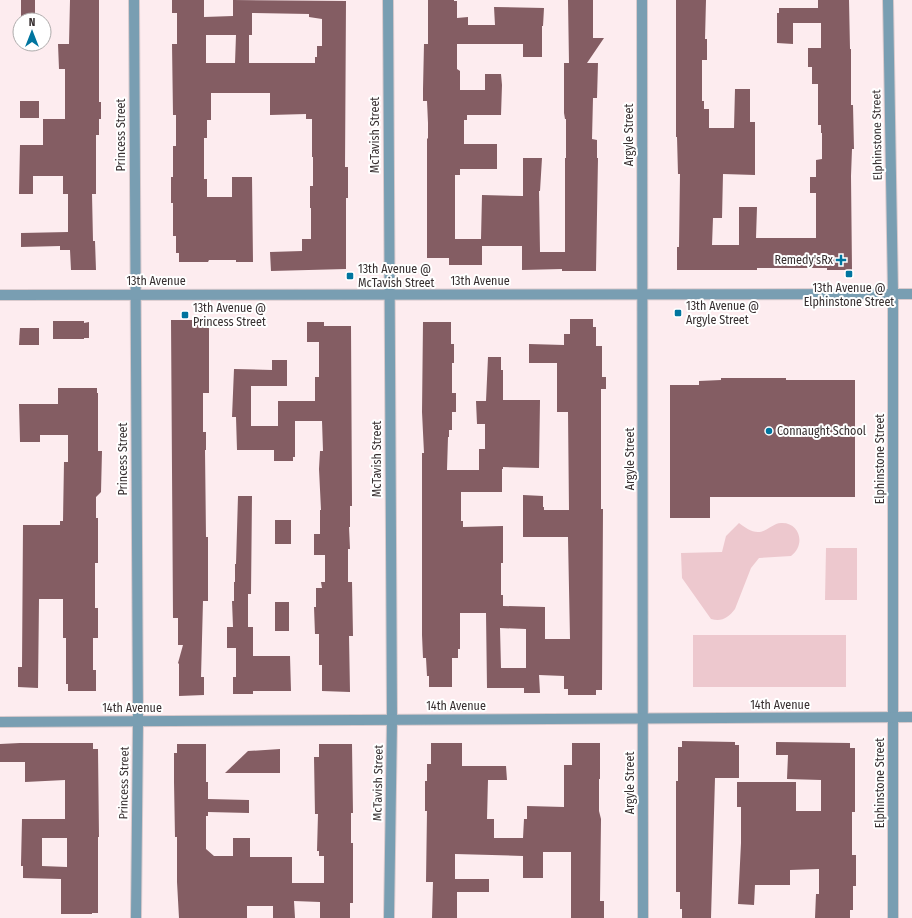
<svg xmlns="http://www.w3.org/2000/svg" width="912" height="918" viewBox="0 0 912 918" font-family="'Fira Sans Condensed',sans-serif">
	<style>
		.green { fill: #edc8ce }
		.building { fill: #845d63; fill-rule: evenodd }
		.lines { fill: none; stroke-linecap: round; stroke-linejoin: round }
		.minor-casing { stroke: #d9cacd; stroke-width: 12 }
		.minor { stroke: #799eb2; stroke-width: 10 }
		.poi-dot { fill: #00759f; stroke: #fff; stroke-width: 1.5 }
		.labels { text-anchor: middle; stroke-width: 4; stroke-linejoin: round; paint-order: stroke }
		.street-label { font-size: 12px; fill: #372f30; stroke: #fff }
		.poi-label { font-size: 12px; fill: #372f30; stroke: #fff; text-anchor: start }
	</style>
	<rect width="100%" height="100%" fill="#fdecef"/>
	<g class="green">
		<path d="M739 523C744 527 751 532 758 532 767 532 773 523 781 523 800 522 806 545 791 556L759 558 751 568 735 609C728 618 722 622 711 619L682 578 681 553 722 552 726 536Z"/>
		<path d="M826 548H857V600H825Z"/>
		<rect x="693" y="635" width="153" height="52"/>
	</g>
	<g class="building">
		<rect x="21" y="0" width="14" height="20"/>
		<path d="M70 0H99V102H101V119H99V135H96V194H92L93 241H95L96 270H71L70 250H60V246L21 247V233L68 232V194H63V176H33V194H19L20 145H43V119H65V69H59L58 44H69Z"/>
		<path d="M172 0H204V17L233 16V0L346 1 345 167H348V198H346V269L271 271 270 252 302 251V239H311V208H310V186H313V157H312V119H306V114L270 115V93H211V120H207V138H204V179H207V197H232V177H252L253 262H236V260H209L208 262H179V253H176V236H173V203H171V177H173V146H176V115H173L172 44H177V13H172ZM252 13 309 14V17L322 19V46H317V57H315V63H249V35H252ZM206 35H236L235 63H206Z"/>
		<path d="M428 0H454V1H457V18L468 17V25H495L494 7 544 8 543 26H542V57H523V44H457V69L460 71V90H485V74H501L502 85 501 115H467V120H464V144H497V169H460V175H455V239H481L482 195 523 196V158H542L540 191H539L540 252H565V158H566V119H565L564 113V63H569L568 0H593V38H604L587 63H598L597 98H593L592 139 597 140V158H598L596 271H562V269L522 270V246H482V265H449V258H427V139L428 138V123L427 101H423V89L424 44H428Z"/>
		<path d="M676 0H706L705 39H707V60H702V101H704V109H709V128H734L735 89H750V122H755V175L723 174 722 218H713L712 245H739V207H757L756 238H816V193H810V177H816V160L822 159V133H821V125H818V84H812V67H808V48H821V23H793V44L777 43V13H779V8H818V0H849L850 49H851V105H853L854 149H852L851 176 852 270H827V268H757V270H677V247H679L680 174H678L677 137H676Z"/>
		<rect x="20" y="101" width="19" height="17"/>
		<path d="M570 319H593V327H596V346H602V377H606V389H601V509H603L602 690H596V695H568V689H564V676L539 675 540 693H524V688H487L486 613H460V649H458V658H452V687H429V676H427L426 658H423L422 635V453H424L422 412 423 322H451V344H454V363H452V393H456V412H452V430H449V437H448L447 470H479V449H485V424H477L476 401H486L488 357H501V370H503V400H540L539 468 503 467V469H502V492H461V521H463V527L503 526V563H501V595H503V606L545 607V639H570L568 537H523V495L543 496V507H544V510H569L568 412H557V363H529V344L564 345V334H570ZM500 628 526 629V668H501Z"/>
		<path d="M171 320H209V393H203V432H206V450H205L206 537H208V601H203L201 677H204V695L179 696V664L178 663 183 645H178V618H173Z"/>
		<path d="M53 321H84V323L89 322V338H84V339H53Z"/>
		<path d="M307 322H324V326H351L352 506H350V527H349L350 549H348V582H352L353 636H349L350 692 322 691V665H319V634H315L314 607H316V588H322L321 582H325V555H314V534H320V510H321L319 469 320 451H323L322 421H295V457H293V461H274V450H237L236 417H232L234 369 272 370V360H287V386H251V426H278V401H315V377H319V342H307Z"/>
		<path d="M20 328H39V345H19Z"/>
		<path d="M721 378H786V380H855V497H710V518H670V385H699V381L721 380Z"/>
		<path d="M58 388H97V393H98V451H102L101 492 96 497V518H98V563H95V608H98V638H93V670H96V691H68V684H66V638H63V599H39L38 688 18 687V667H22L23 525H60V521H63L64 462H68V435H40V442H20L19 404H58Z"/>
		<path d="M238 496H252L251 594H248V627H253V656H290L291 691H253V694H233V677H236V648H227V627H233L232 601H234V582H235V564H236Z"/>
		<rect x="275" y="520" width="16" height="24"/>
		<rect x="275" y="602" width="14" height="29"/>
		<path d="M682 741 735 742V745H739V778H715L711 918H682V909H680V892H676V781H678V747H682Z"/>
		<path d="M776 742 850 743V748H855V812H852V855H856V886H853V910H850V918H815L816 894H819V869L790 870V885H755L754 905 738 904 741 843V807H737V782H796V811H821V780L787 779 788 755H776Z"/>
		<path d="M20 743H93V749H98L99 837H98V913H92V914H61V879L23 878V866H21V864L22 819H65V780L25 782V762H0V744ZM42 838H67V867L42 866Z"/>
		<path d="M431 743H462V766H506L507 780H488L487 819H494V838H523L524 819H527V806L564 807V765H572V743H600V779H599V811L601 819 600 901H604V918H571V852H543V878H523V856L455 854V879H489V892H457V918H432L433 882H426L427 811H425V781H427V764H431Z"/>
		<path d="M177 744H206V782H208V799L249 800V813L208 812V816H206V849L214 856H233V838H250V857H292V883H324V856H319V851H317L318 814H315L314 757H319V744H352L353 813H351V843H353V903H350V918H320V902L294 901 295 918H273V906H247V918H179L177 882V837H175L174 782V753H177Z"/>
		<path d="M280 749V773H225L248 751Z"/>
	</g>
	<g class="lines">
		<g class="minor-casing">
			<g id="minor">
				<path d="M134 0 138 721 136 918"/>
				<path d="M388 0 392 720 389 918"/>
				<path d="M642 0 643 918"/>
				<path d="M888 0 893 294V918"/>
				<path d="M0 295 912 294"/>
				<path d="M0 722 912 717"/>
			</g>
		</g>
		<use href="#minor" class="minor"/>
	</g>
	<g class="poi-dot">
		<path d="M839 254h4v4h4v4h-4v4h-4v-4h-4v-4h4z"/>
		<rect x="845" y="270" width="8" height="8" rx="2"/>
		<rect x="346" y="272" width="8" height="8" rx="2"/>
		<rect x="674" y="309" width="8" height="8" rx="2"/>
		<rect x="181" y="311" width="8" height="8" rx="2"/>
		<circle cx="769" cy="431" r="4"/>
	</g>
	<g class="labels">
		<g class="street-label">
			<text transform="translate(121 135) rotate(-90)" y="4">Princess Street</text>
			<text transform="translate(375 135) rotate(-90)" y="4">McTavish Street</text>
			<text transform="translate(629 135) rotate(-90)" y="4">Argyle Street</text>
			<text transform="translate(877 135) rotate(-91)" y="4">Elphinstone Street</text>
			<text x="156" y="285">13th Avenue</text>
			<text x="480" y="285">13th Avenue</text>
			<text transform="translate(123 459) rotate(-90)" y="4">Princess Street</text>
			<text transform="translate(377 459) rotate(-90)" y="4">McTavish Street</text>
			<text transform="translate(630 459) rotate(-90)" y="4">Argyle Street</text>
			<text transform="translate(880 459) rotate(-90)" y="4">Elphinstone Street</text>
			<text x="780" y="709">14th Avenue</text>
			<text x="456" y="710">14th Avenue</text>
			<text x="132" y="712">14th Avenue</text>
			<text transform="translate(124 783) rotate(-89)" y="4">Princess Street</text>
			<text transform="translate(378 783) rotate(-89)" y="4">McTavish Street</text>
			<text transform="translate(630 783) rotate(-90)" y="4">Argyle Street</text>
			<text transform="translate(880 783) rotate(-90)" y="4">Elphinstone Street</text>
		</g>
		<g class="poi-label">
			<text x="833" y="264" text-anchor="end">Remedy'sRx</text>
			<text x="358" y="273">13th Avenue @<tspan x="358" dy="14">McTavish Street</tspan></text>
			<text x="849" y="292" text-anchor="middle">13th Avenue @<tspan x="849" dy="14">Elphinstone Street</tspan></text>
			<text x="686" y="310">13th Avenue @<tspan x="686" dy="14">Argyle Street</tspan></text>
			<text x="193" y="312">13th Avenue @<tspan x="193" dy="14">Princess Street</tspan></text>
			<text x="777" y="435">Connaught School</text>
		</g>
	</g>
	<g transform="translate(32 32)"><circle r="19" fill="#ffffff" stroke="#afacac"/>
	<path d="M0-3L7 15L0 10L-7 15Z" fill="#00759f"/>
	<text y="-6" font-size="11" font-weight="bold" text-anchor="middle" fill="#372f30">N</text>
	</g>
</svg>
